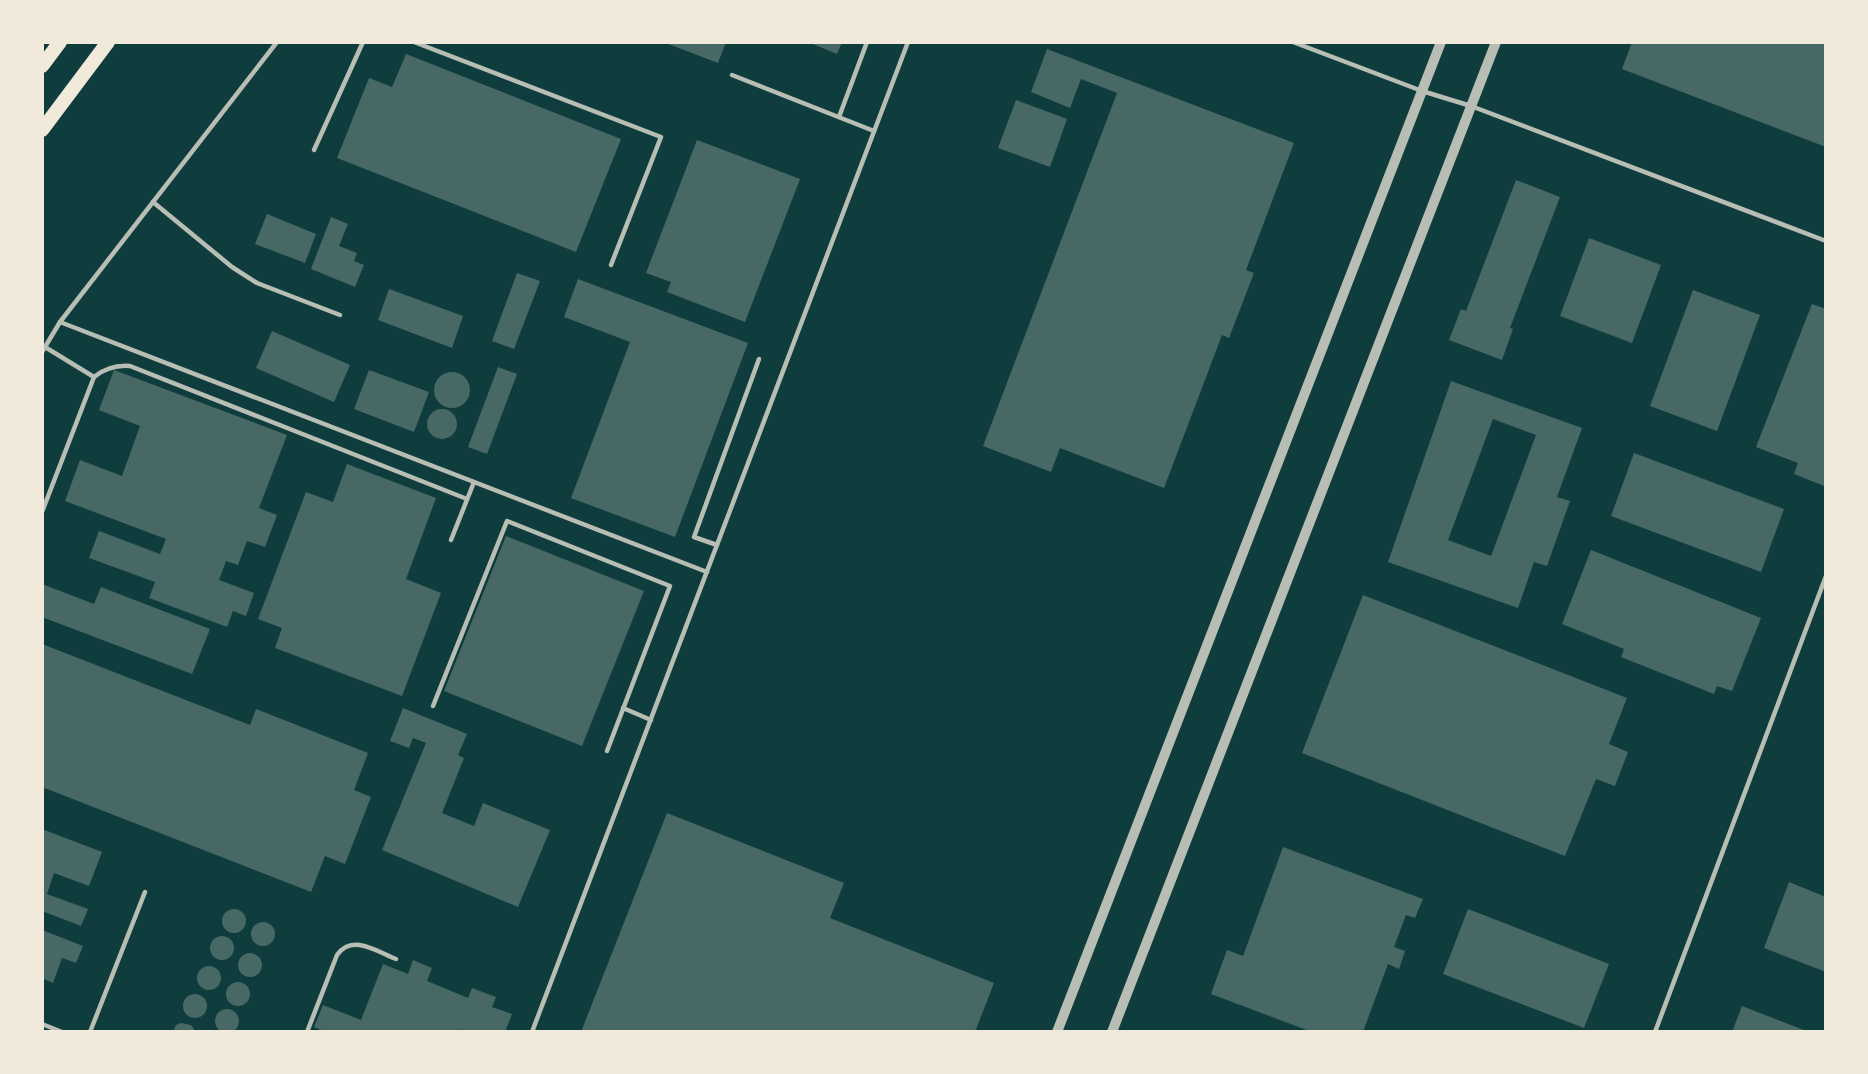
<svg xmlns="http://www.w3.org/2000/svg" width="1868" height="1074" viewBox="0 0 1868 1074" font-family="'Space Grotesk',sans-serif">
	<style>
		.building { fill: #486865; fill-rule: evenodd }
		.lines { fill: none; stroke-linecap: round; stroke-linejoin: round }
		.service { stroke: #b8beb3; stroke-width: 4.5 }
		.tertiary { stroke: #b8beb3; stroke-width: 10 }
		.trunk { stroke: #f1e9da; stroke-width: 14 }
	</style>
	<rect width="100%" height="100%" fill="#0f3d3e"/>
	<g class="building">
		<path d="M663 42H726L718 63Z"/>
		<path d="M808 42H842L837 54Z"/>
		<path d="M1632 42H1826V147L1622 69Z"/>
		<path d="M1047 49 1294 143 1246 270 1254 273 1229 338 1222 335 1164 488 1060 448 1051 472 983 446 1117 93 1081 79 1070 108 1031 92Z"/>
		<path d="M406 54 621 139 576 252 337 158 369 78 392 87Z"/>
		<path d="M1016 100 1067 119 1050 167 998 148Z"/>
		<path d="M697 140 800 179 745 322 667 292 671 282 646 273Z"/>
		<path d="M1516 180 1560 197 1510 328 1513 329 1502 360 1449 340 1461 309 1466 311Z"/>
		<path d="M267 214 316 234 305 263 255 244Z"/>
		<path d="M331 217 348 224 339 246 357 253 354 261 364 265 355 287 311 269Z"/>
		<path d="M1589 238 1661 265 1632 343 1560 316Z"/>
		<path d="M517 273 540 281 514 349 492 341Z"/>
		<path d="M578 279 748 343 675 537 571 498 630 342 564 317Z"/>
		<path d="M389 289 463 316 452 348 378 320Z"/>
		<path d="M1693 290 1760 315 1717 431 1650 406Z"/>
		<path d="M1812 304 1826 309 1824 486 1794 474 1798 463 1756 447Z"/>
		<path d="M272 331 350 365 334 402 256 368Z"/>
		<path d="M498 367 517 374 487 454 468 447Z"/>
		<path d="M114 370 287 435 259 508 277 515 265 547 247 541 238 565 226 561 219 580 254 593 246 616 233 611 227 627 149 598 155 582 89 558 99 531 160 554 166 539 65 501 80 460 122 476 140 426 99 410Z"/>
		<path d="M369 370 429 392 414 432 354 409Z"/>
		<circle cx="452" cy="390" r="18"/>
		<path d="M1451 381 1582 428 1557 497 1570 501 1547 566 1534 562 1518 608 1388 562ZM1493 419 1536 435 1491 556 1448 540Z"/>
		<circle cx="442" cy="424" r="15"/>
		<path d="M1634 453 1784 509 1761 572 1611 516Z"/>
		<path d="M347 464 436 498 406 579 441 593 402 696 275 648 282 628 258 619 306 492 333 502Z"/>
		<path d="M506 536 644 591 582 746 444 691Z"/>
		<path d="M1591 550 1761 618 1732 691 1717 686 1714 694 1621 657 1624 649 1562 624Z"/>
		<path d="M42 584 94 604 101 587 210 629 192 674 42 617Z"/>
		<path d="M1363 595 1627 698 1609 744 1628 752 1615 786 1596 779 1565 856 1302 753Z"/>
		<path d="M42 644 250 725 256 709 368 753 354 790 371 797 345 864 325 856 311 892 42 787Z"/>
		<path d="M403 708 467 734 458 755 464 758 442 813 474 826 483 803 550 830 518 907 382 850 426 743 413 738 409 748 390 741Z"/>
		<path d="M667 813 844 883 830 918 994 983 975 1032H581Z"/>
		<path d="M42 829 102 852 89 886 54 873 47 894 88 909 81 926 42 911Z"/>
		<path d="M1283 847 1423 899 1415 918 1406 915 1394 947 1405 951 1399 969 1388 964 1363 1032H1312L1211 994 1227 950 1243 956Z"/>
		<path d="M1789 882 1826 897V972L1764 948Z"/>
		<path d="M1468 909 1609 964 1584 1028 1443 974Z"/>
		<circle cx="234" cy="921" r="12"/>
		<circle cx="263" cy="934" r="12"/>
		<path d="M42 930 83 946 76 963 62 958 53 983 42 978Z"/>
		<circle cx="222" cy="948" r="12"/>
		<circle cx="250" cy="965" r="12"/>
		<path d="M413 960 432 968 427 981 468 998 472 988 496 997 492 1007 512 1014 505 1032H464L458 1029 457 1032H325L314 1027 323 1005 361 1020 383 964 408 974Z"/>
		<circle cx="209" cy="978" r="12"/>
		<circle cx="238" cy="994" r="12"/>
		<circle cx="195" cy="1006" r="12"/>
		<path d="M1742 1006 1809 1032H1732Z"/>
		<circle cx="227" cy="1021" r="12"/>
		<path d="M181 1023 191 1025 196 1032H173L176 1025Z"/>
	</g>
	<g class="lines">
		<g class="service">
			<path d="M414 42 661 137 611 265"/>
			<path d="M1293 42 1422 91 1471 106 1826 241"/>
			<path d="M732 75 874 131"/>
			<path d="M839 117 867 42"/>
			<path d="M314 150 363 42"/>
			<path d="M153 202 232 267 257 283 340 315"/>
			<path d="M60 322 707 572"/>
			<path d="M45 347 94 377"/>
			<path d="M42 352 60 322 277 42"/>
			<path d="M42 512 94 377C105 368 116 365 130 366L467 499"/>
			<path d="M451 540 474 482"/>
			<path d="M717 545 694 537 759 359"/>
			<path d="M433 706 507 521 670 586 607 751"/>
			<path d="M623 708 651 720"/>
			<path d="M42 1024 62 1032"/>
			<path d="M90 1032 145 892"/>
			<path d="M307 1032 337 955C352 933 378 952 396 959"/>
			<path d="M532 1032 908 42"/>
			<path d="M1655 1032 1826 576"/>
		</g>
		<g class="tertiary">
			<path d="M1057 1032 1441 42"/>
			<path d="M1112 1032 1496 42"/>
		</g>
		<g class="trunk">
			<path d="M42 66 60 42"/>
			<path d="M42 130 108 42"/>
		</g>
	</g>
	<rect width="1868" height="1074" fill="none" stroke="#f1e9da" stroke-width="88"/>
</svg>
